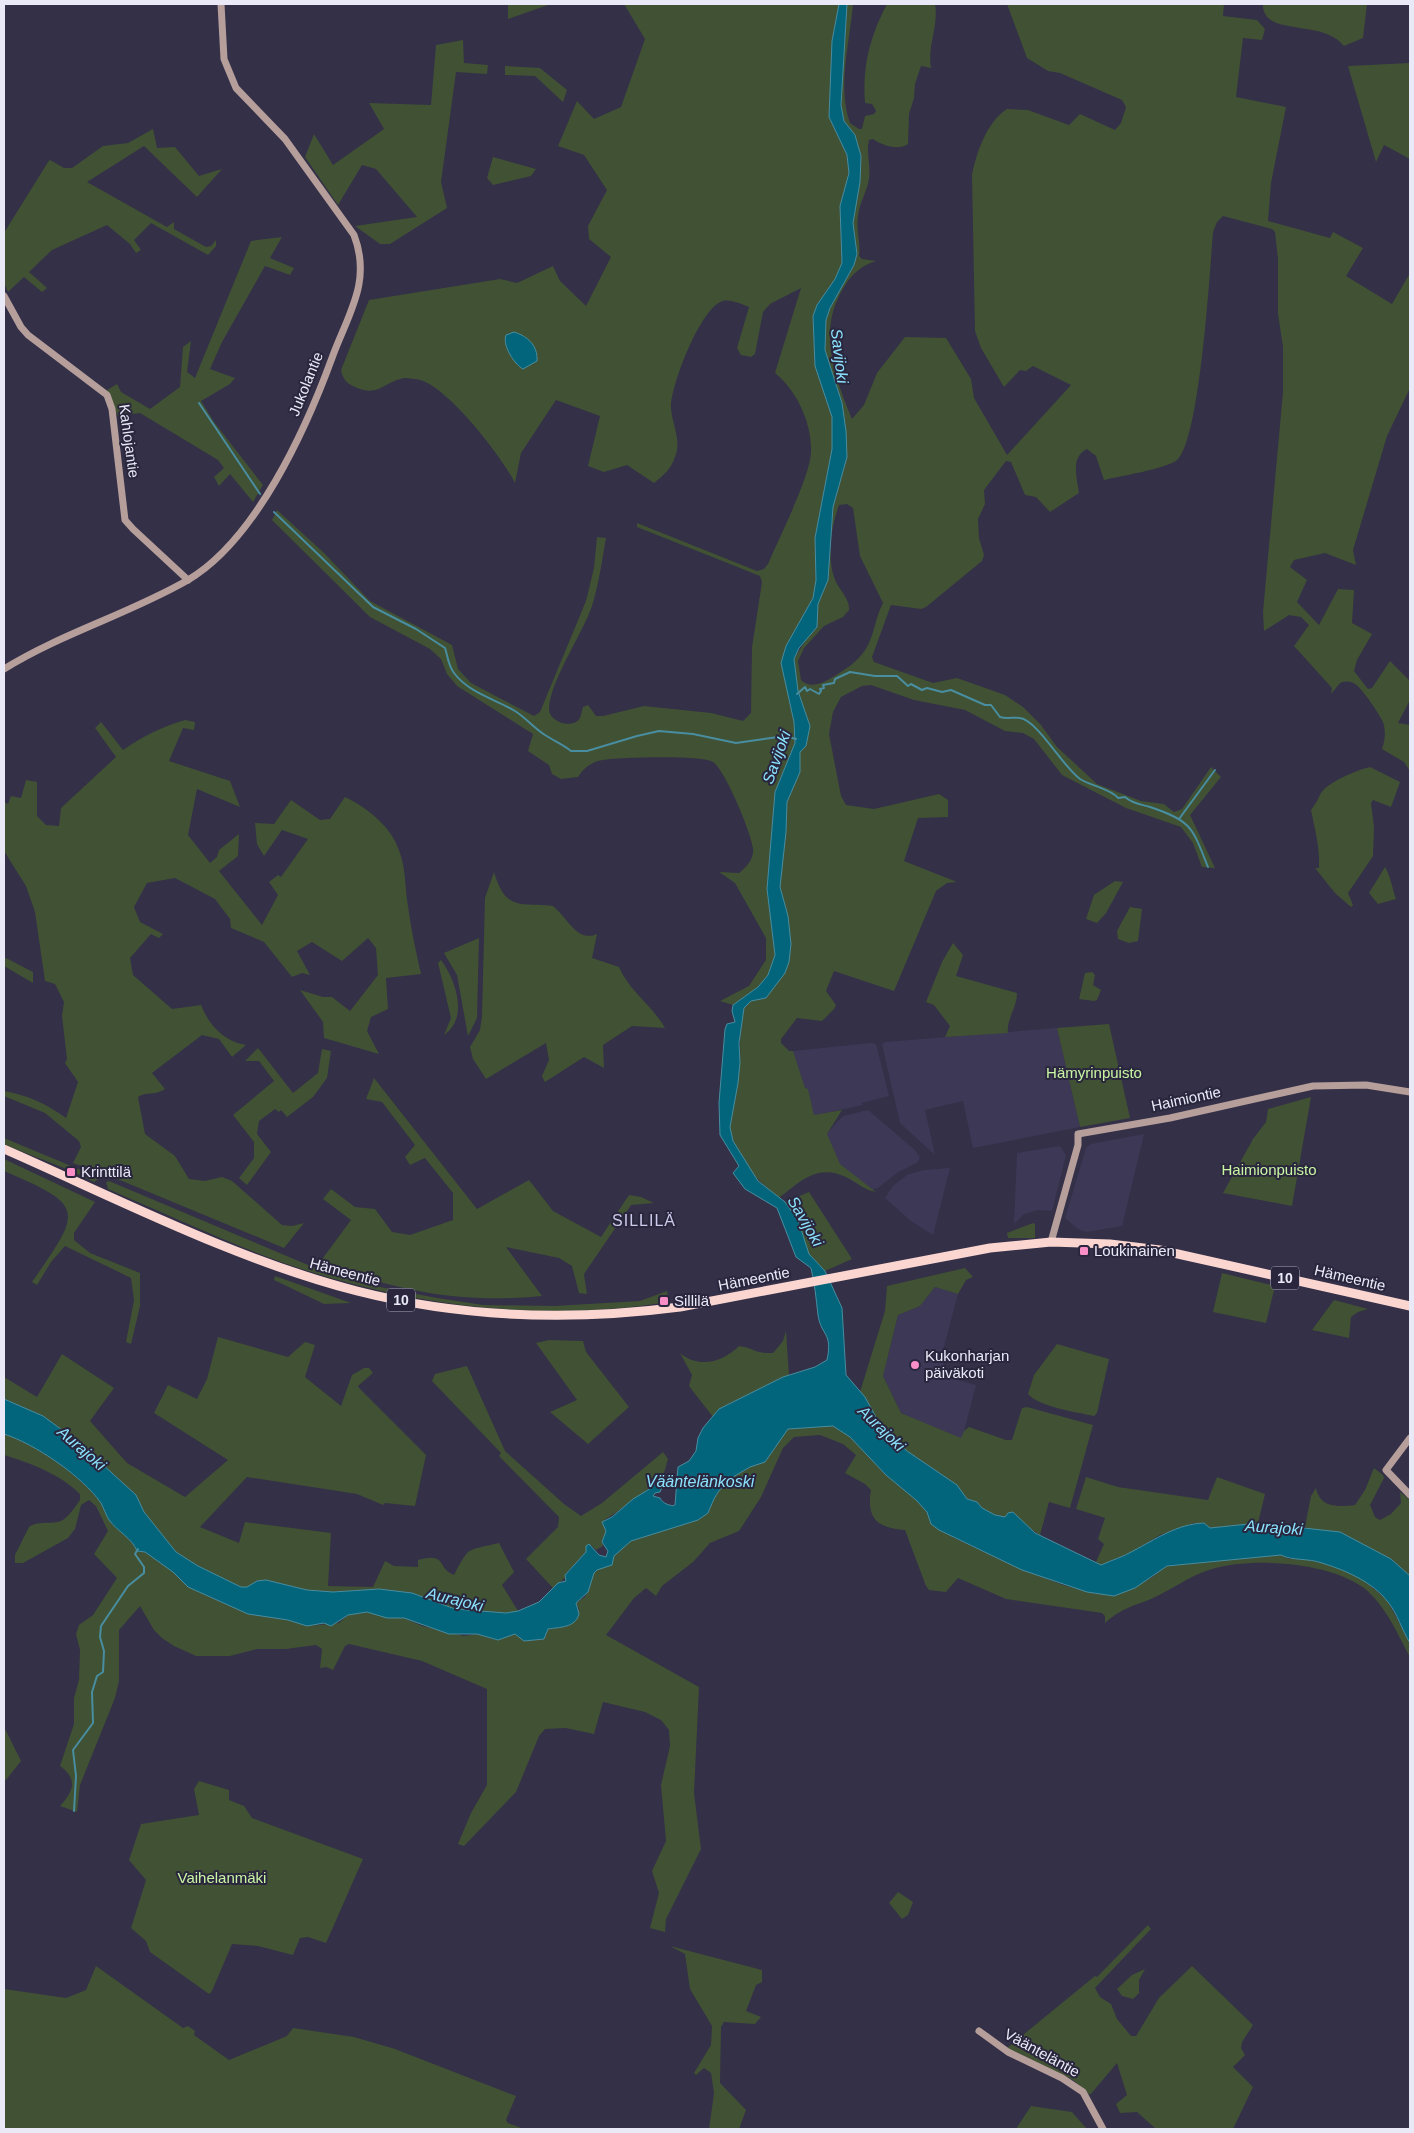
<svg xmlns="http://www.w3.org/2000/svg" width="1414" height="2133" viewBox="0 0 1414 2133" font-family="Arial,sans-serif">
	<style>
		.built { fill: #3c3856 }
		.green { fill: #415133; fill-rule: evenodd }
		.water { fill: #02657b; stroke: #488da0 }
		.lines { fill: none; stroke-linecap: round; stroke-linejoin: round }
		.stream { stroke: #488da0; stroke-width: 2 }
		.secondary { stroke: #b69e9b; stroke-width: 7 }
		.highway { stroke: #fbd6d1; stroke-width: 9 }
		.poi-dot { fill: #fa8fc8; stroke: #29263d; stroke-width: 2 }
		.labels { text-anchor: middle; stroke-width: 4; stroke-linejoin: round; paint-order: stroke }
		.shield { fill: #29263d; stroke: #b0aec0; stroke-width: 1 }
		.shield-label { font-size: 14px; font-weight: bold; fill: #eae9f8 }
		.street-label { font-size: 15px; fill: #eae9f8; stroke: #29263d }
		.park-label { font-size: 15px; fill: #c9f5a4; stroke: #29263d }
		.poi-label { font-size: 15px; fill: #eae9f8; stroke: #29263d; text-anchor: start }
		.water-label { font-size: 16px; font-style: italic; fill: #8be2fd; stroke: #29263d }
		.neighbourhood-label { font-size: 16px; letter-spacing: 1px; fill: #cdcbea; stroke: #29263d }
	</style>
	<rect width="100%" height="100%" fill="#333048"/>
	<g class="built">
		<path d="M1057 1028 1080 1127 973 1148 963 1101 925 1110 935 1155 900 1123 882 1044 885 1042Z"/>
		<path d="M871 1043 876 1044 889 1096 861 1103 863 1105 798 1119 783 1052Z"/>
		<path d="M868 1110 915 1150 920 1158 917 1163 898 1172 878 1188 871 1190 854 1182 835 1170 799 1164 843 1116Z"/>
		<path d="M1144 1134 1122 1226 1086 1232 1078 1229 1065 1218 1086 1148 1091 1144Z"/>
		<path d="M1060 1146 1066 1155 1052 1211 1038 1210 1024 1214 1014 1224 1017 1153Z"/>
		<path d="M950 1168 933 1235 911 1221 885 1198 893 1186 907 1175 924 1170Z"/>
		<path d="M935 1287 958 1294 942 1354 946 1377 976 1385 962 1439 901 1413 883 1376 898 1315 920 1306Z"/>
	</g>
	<g class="green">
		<path d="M508 4H551L508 19Z"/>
		<path d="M624 4H839L832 41 829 117 847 155 849 173 840 207 842 263 835 279 817 305 813 316 815 366 832 417V449L815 538 816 580 813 598 786 646 789 701 794 722 795 743 775 792 767 889 775 955 768 975 758 987 733 1005 720 1001 749 986 766 960V938L735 883 719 872 739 873C747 867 754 859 753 848 751 832 725 770 713 762 702 755 613 757 598 761 589 764 583 769 578 777L561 779 552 774 549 765 528 751 533 734 457 686 447 674 441 659 430 649 370 617 272 520 277 510 323 552 370 601 452 645 458 669 471 683 534 716 540 712 586 601 594 568 597 537 606 538C602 560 599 584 592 606 582 635 551 679 549 708 548 722 573 730 580 718 581 715 582 710 583 707L588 705 596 716H603L644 706 711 713 743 721 751 713 752 647 762 582 760 576 637 527V523L757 571 764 569 768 564C779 538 810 477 811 452 812 423 797 391 775 373L801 288 770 304 763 312 755 354 751 357 741 355 737 348 749 307C741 304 731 299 723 301 701 306 670 387 671 408 672 425 682 440 675 457 671 469 663 476 654 483L627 465 604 472 588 466 600 416 556 400 521 453 515 483C502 457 449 388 420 380 416 379 409 378 405 378 384 381 379 398 355 387 346 383 343 379 341 370L369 300 500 279 517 283 553 266 560 281 586 306 611 257 589 239 588 226 607 190 584 155 558 146 577 101 594 119 621 107 645 39Z"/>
		<path d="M847 4H853C850 42 837 86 850 123L859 129H862L865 116 874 114 876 111 872 104 865 103C862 67 870 36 887 4H935C939 26 927 46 931 68L921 66 915 84 914 98 909 114 908 144C898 151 881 145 873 139L869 140C866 153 871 166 869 179 867 192 859 203 858 217 856 230 861 243 859 256L862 259 876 261C862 265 852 274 844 287 817 330 834 375 852 419L864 405 877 373 905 337 946 338 971 379 974 398 1007 455 1071 385 1033 366 1026 371 1020 370 1004 387 981 348 975 331 972 175C976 154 987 121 1007 109L1028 110 1069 125 1080 114 1115 130 1121 123 1126 107 1122 100 1060 73 1048 71 1027 58 1007 4H1224L1223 16 1257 20 1265 29 1262 40 1243 38 1236 97 1286 107 1271 183 1268 221 1330 238 1333 232 1363 248 1346 276 1392 304 1410 273V388L1387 436 1353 550 1356 565 1325 553 1294 560 1290 567 1307 580 1297 602 1319 625 1338 589 1354 590 1352 623 1372 634 1357 660 1354 671 1368 689 1372 688 1390 661 1410 681V700L1398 723 1410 725V771L1404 762 1382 749C1385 740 1386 732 1383 722 1380 715 1362 688 1355 684 1350 681 1345 681 1340 683L1331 694 1332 688 1294 646 1309 625 1301 617 1289 615 1264 631 1263 612 1283 392V347L1278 314V259L1275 232 1272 229 1223 216 1217 222 1213 232C1210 269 1200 441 1177 460 1166 469 1120 476 1104 480L1096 456 1087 449C1070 457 1077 478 1079 493L1050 512 1036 497 1025 495 1011 462 1006 461 984 490 985 504 978 519 979 538 984 555 982 561 926 607 921 609 891 605 872 657 874 662 933 683 957 678 1005 695 1023 707 1041 725 1057 747 1097 784 1141 801 1164 804 1174 812 1182 809 1211 767 1221 777 1190 815 1215 868 1202 867 1193 843 1181 827 1126 808 1062 775 1034 739 1023 733 1005 731 965 710 914 700 871 685 862 686 841 697 833 712 829 734 841 796 846 805 874 809 939 794 948 800V817L918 818 904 861 957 882 947 883 936 891 894 991 834 971 826 991 836 1005 834 1009 822 1021 797 1018 781 1039V1043L789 1051H793L805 1088 808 1089 814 1115 842 1110 827 1134 840 1164 876 1192C865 1190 857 1183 848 1178 818 1163 802 1180 779 1198 760 1183 742 1165 733 1142 724 1118 739 1088 740 1063 741 1045 738 1027 743 1009 746 1001 757 999 766 998L788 916 780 887V877L786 832 787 802 800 772V752L806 746 810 726 798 691 794 659 817 622 818 604 828 580 833 507 847 457 842 403 825 350 826 320 830 308 854 265 857 254 853 223 861 156 855 135 844 121 841 104ZM847 504 853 508 860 556 883 603C876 616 875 630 869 643 860 662 843 671 826 681 818 685 808 687 801 680L798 661 804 648 824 626 843 617 849 610C850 600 841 592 836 582 826 560 831 527 839 505Z"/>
		<path d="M1263 4H1367L1363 38 1344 46C1322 18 1262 38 1263 4Z"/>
		<path d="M463 40 464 63 488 65 487 74 456 72 441 182 447 208 390 244H380L355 226 417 217 376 169 362 165 338 205 305 157 314 134 333 165 384 129 369 103 431 105 436 45Z"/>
		<path d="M1410 63V159L1384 145 1376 162 1348 66Z"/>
		<path d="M505 66 540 68 567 90 563 102 535 76 505 75Z"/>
		<path d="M153 129 157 148 175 147 199 176 222 169 197 197 144 146 87 182 167 227 174 222V229L206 247 211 246 216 240V246L208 255 151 223 134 240 141 250 136 253 130 244 107 225 52 250 29 272 47 288 42 292 24 277 8 292 4 283V233L48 162 50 160 64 168H72L103 146 128 143Z"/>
		<path d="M493 157 536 169 531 176 493 185 487 178Z"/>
		<path d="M282 237 270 258 294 268 290 275 265 266 222 342 210 369 235 378 230 384 201 401 214 422 263 485 253 502 230 474 219 486 214 477 224 468 218 460 140 413 118 416 104 392 117 384 121 392 150 409 180 387 183 347 191 341 187 372 195 378 251 241Z"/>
		<path d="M185 720 195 722 194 730 183 728 169 761 230 781 240 807 197 789 188 835 210 863 217 857 219 850 239 834 238 856 219 871 262 925 278 895 269 882 278 875 281 877 308 839 282 830 264 856 257 844 255 823 274 824 291 800 320 820 330 819 345 797C368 808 392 827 400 853 406 870 405 889 408 906 411 929 416 952 421 974L386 978 388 1009 371 1017 367 1031 379 1054 324 1038 323 1022 300 990 323 997H332L350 1011 378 975 376 948 368 938 342 961 312 942 297 951 310 975 302 973 292 977 264 942 231 928 230 919 215 899 175 878 147 883 134 907 140 922 163 934 159 938 151 934 130 958 133 975 172 1009 201 1005C209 1025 223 1041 246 1045L232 1057 219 1039 202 1035 152 1073 165 1089C156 1096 146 1091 138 1097L145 1134 175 1156 189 1179 205 1181 222 1177 232 1181 282 1225 292 1226 304 1223 284 1248 115 1178 73 1163 81 1147 79 1141 45 1113 4 1096V1091C27 1095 47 1104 66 1118L78 1082 65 1063 67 1059 62 1016 64 1002 55 984 45 981 35 912 26 886 4 851V802L8 804 11 796 21 798 26 780 37 782V816L46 825 59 826 61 808 116 757 95 728 101 722 123 750C143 736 161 727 185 720Z"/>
		<path d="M1370 767 1400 782 1391 807 1373 800 1371 803 1374 827 1373 856 1348 893 1353 905 1351 907 1335 893 1315 868H1319C1320 848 1315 830 1311 810 1315 805 1318 799 1321 793 1328 782 1357 770 1370 767Z"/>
		<path d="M1385 867C1391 877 1392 888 1396 899L1378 904 1369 893Z"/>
		<path d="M494 872C506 913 522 902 553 906 567 917 577 943 597 934L592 958 619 967C629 991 652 1005 665 1028L632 1026 603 1045 604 1068 584 1057 545 1082 542 1076 549 1060 546 1043 486 1079 473 1059 470 1047 480 1030 482 1016 485 898Z"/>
		<path d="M1115 881 1123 882 1106 913 1097 923 1086 919 1094 895Z"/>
		<path d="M1130 907 1142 909 1138 941 1129 943 1118 939 1117 931Z"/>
		<path d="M479 938 477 1018 468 1036 457 975 444 953Z"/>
		<path d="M953 943 963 955 956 976 1017 993C1017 1008 1006 1020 1008 1033L945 1037 950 1026 934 1005 926 1002 942 962Z"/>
		<path d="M4 957 33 972V983L4 966Z"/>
		<path d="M441 960C456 980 469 1018 444 1035L451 1018 438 963Z"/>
		<path d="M1092 972 1095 975 1093 985 1101 990 1097 1000 1094 1001 1079 999 1085 973Z"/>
		<path d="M1109 1024 1130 1118 1080 1127 1057 1028Z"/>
		<path d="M258 1048 293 1093 318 1073 322 1049 331 1051 327 1078 313 1097 287 1117 281 1110 279 1112 275 1109 259 1121 257 1134 271 1152 247 1185 239 1178 254 1158V1142L233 1115 274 1081 259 1061H245Z"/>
		<path d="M374 1078 477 1209 529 1180 553 1211 601 1237 629 1195 641 1197 654 1203 631 1205 584 1274 587 1294 579 1293 572 1266 559 1258 506 1247 542 1296C460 1304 397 1291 320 1262L351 1220 323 1199 331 1189 355 1207 375 1209 392 1232 410 1235 453 1220V1193L425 1158 410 1165 405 1157 415 1145 382 1102 366 1099Z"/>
		<path d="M1311 1097 1292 1206 1223 1193 1253 1139 1266 1122 1268 1109Z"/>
		<path d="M4 1138 100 1178 94 1182C66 1167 33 1157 4 1144Z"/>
		<path d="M4 1159 95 1202 74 1233V1240L90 1253 140 1273V1306L131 1344 126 1342 134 1300 131 1278 65 1246 51 1262 37 1285 32 1282C82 1210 86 1206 4 1171Z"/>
		<path d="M109 1181 320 1270 370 1285 437 1298 483 1305 554 1306 640 1301 667 1291 668 1297 662 1300 661 1303C526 1324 383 1302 257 1253 207 1233 157 1210 108 1189L106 1182Z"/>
		<path d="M809 1192 852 1259 825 1271 809 1254 785 1202Z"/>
		<path d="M1033 1223 1035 1224V1238H1008L1007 1233Z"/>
		<path d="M965 1268 973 1277 966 1280 958 1294 935 1287 920 1306 898 1315 883 1376 901 1413 961 1438 964 1431 969 1427 1006 1440H1012L1022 1408 1027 1407 1093 1425 1070 1508 1049 1502 1040 1535 1023 1524 1013 1512 1005 1517 995 1515 982 1508 977 1502 967 1499 957 1485 907 1451 883 1430 860 1392 885 1311 887 1286Z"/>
		<path d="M1222 1273 1275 1286 1266 1323 1213 1312Z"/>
		<path d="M275 1276 351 1303 324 1304 274 1280Z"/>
		<path d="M1334 1300 1368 1309 1358 1312 1351 1317 1349 1338 1312 1330Z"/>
		<path d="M786 1331 789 1375 719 1409 713 1417 689 1386 692 1375 680 1353C699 1369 723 1362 739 1346 754 1348 755 1354 773 1353L783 1341Z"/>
		<path d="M218 1337 288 1357 305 1342 315 1345 305 1377 341 1406 352 1375 364 1368H369L373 1373 358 1386 360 1389 426 1455 415 1506 385 1503 383 1505 357 1494 247 1477 200 1527 239 1543 245 1522 331 1533 328 1586 373 1587 385 1561 394 1566 418 1567V1560C448 1552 436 1568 454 1575 470 1545 466 1551 499 1543L514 1572 502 1585 518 1611 506 1613 455 1609 412 1593 379 1589 333 1592 307 1590 266 1580 257 1581 247 1587H241L198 1566 176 1552 144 1512 136 1495 77 1441 43 1416 4 1399V1377L37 1397 62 1354 114 1388 90 1421 127 1463 185 1497 228 1460 154 1413 168 1385 197 1399 207 1379Z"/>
		<path d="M549 1340 583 1341 586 1352 629 1407 588 1444 550 1412 577 1400 536 1343Z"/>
		<path d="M1057 1344 1109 1359 1097 1413 1094 1416C1076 1412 1039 1407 1028 1394L1034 1375Z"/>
		<path d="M467 1366 505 1451 564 1504 581 1516 602 1503 663 1452 668 1459C666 1465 665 1473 661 1478 659 1482 608 1519 604 1520L606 1531 602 1541 603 1546 596 1550 591 1545 586 1546V1552L567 1572 565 1575 566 1577 553 1588 526 1559 558 1527 559 1517 499 1456 501 1453 432 1381 435 1374Z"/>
		<path d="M823 1426H833L850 1437 886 1475 916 1500 927 1512 931 1524 951 1534 952 1537 1023 1570 1063 1585 1087 1592 1114 1596 1151 1578 1167 1566 1281 1555 1289 1559 1298 1558 1321 1562 1360 1577 1387 1600 1410 1643V1657C1397 1633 1386 1606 1364 1588 1329 1562 1253 1557 1212 1569 1190 1575 1172 1590 1151 1599 1131 1607 1122 1608 1105 1623V1616L1102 1613 1006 1599 958 1578 946 1592 929 1590 926 1586 905 1530C878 1528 866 1519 871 1490L865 1484 845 1473 856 1455 843 1444 820 1435 794 1437 783 1448 761 1497 739 1531 710 1543 693 1562 662 1586 656 1596 646 1588 634 1598 606 1635 699 1687 694 1793 701 1849 666 1919 665 1932 650 1928 659 1893 652 1871 666 1841 661 1785 670 1746 669 1730 661 1720 645 1712 603 1702 594 1734 566 1728 545 1729 539 1736 516 1792 464 1846 458 1844 471 1813 487 1785V1689L422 1661 349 1644 345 1646 333 1670 326 1667 320 1668 322 1649 316 1645 286 1649H257L230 1656H196L174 1646 162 1638 154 1630 140 1606 119 1630V1681L115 1698 80 1785 77 1812 60 1806C74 1791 78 1779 60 1766L74 1724V1698L79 1680 80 1650 76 1634 79 1625 93 1615 117 1578 94 1554 108 1531 96 1506 89 1500 81 1505 75 1529 68 1538 23 1563H15V1555L29 1527C38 1520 51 1525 61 1521 68 1518 75 1507 80 1500V1494C60 1474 30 1463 4 1455V1434C35 1444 81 1476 101 1503 104 1508 106 1515 109 1520 118 1532 132 1538 137 1551L145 1552 173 1572 188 1587 248 1614 288 1620 307 1626 339 1623 348 1615 367 1612 387 1618H404L422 1626 464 1636 477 1634 496 1640 515 1634 524 1641 544 1639 548 1629 579 1609 576 1603 585 1597 594 1573 631 1541 698 1520 708 1513C713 1501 718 1486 732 1481L733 1477 750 1467 765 1462 788 1429Z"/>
		<path d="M1374 1468 1383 1475 1384 1478 1370 1505 1375 1517 1380 1520 1391 1514 1401 1503 1400 1492 1410 1500V1576L1391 1559 1305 1527 1311 1496 1316 1488C1320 1508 1338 1507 1355 1505L1365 1490Z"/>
		<path d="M1086 1477 1118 1487 1208 1500 1217 1477 1265 1494 1258 1523 1209 1528 1194 1523 1160 1535 1132 1552 1101 1565 1096 1562 1104 1544 1098 1539 1105 1518 1076 1509Z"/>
		<path d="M4 1727 21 1761 6 1780 4 1779Z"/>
		<path d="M199 1781 229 1790V1800L244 1806 252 1818 363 1859 326 1943 308 1937 300 1938 293 1955 258 1946 232 1944 212 1991 209 1994 150 1952 146 1941 131 1928 146 1880 129 1860 141 1824 199 1815 194 1789Z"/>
		<path d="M898 1892 913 1902 908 1915 902 1919 889 1903Z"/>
		<path d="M1148 1925 1151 1929 1095 1988 1100 1997 1111 2004 1117 2019 1131 2036H1136L1159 1998 1192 1966 1253 2025 1242 2042 1241 2048 1245 2055 1233 2067 1253 2087 1233 2129H1156L1137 2112 1120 2113 1116 2104 1127 2095 1117 2063 1090 2095 1073 2080 1007 2048 1095 1976 1097 1977Z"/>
		<path d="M670 1946 762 1970V1982L756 1985 746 2011 761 2017 755 2024 724 2022 721 2027 720 2083 746 2110 739 2129H709L714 2093 711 2073 704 2068 696 2075 694 2073 711 2045 712 2026 690 1989 685 1954Z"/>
		<path d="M96 1966 183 2028 188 2026 195 2031 194 2035 229 2060 287 2036 293 2028 354 2037 395 2049 516 2096 506 2120 508 2123 524 2129H4V1989L66 1998 86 1990Z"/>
		<path d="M1145 1969 1139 1980V1993L1133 1999 1122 1996 1117 1989 1132 1975Z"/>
		<path d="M1031 2106 1072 2112 1086 2128 1016 2129Z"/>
	</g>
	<g class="water">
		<path d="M839 4H847L841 105 844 121 855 135 861 156 860 182 853 223 857 254 854 265 830 308 826 320 825 350 842 403 846 431 847 457 833 507 828 580 818 604 817 627 799 648 794 659 798 691 810 726 806 746 800 752V772L787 802 786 832 780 887 788 916 791 944 789 962 785 973 766 998 751 1001 744 1008 739 1043 740 1062 738 1083 730 1127 733 1141 758 1181 785 1202 798 1220 809 1254 825 1271 842 1308 846 1375 865 1397 883 1430 907 1451 957 1485 967 1499 977 1502 982 1508 995 1515 1005 1517 1008 1513 1013 1512 1035 1533 1101 1565C1112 1560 1123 1557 1133 1551 1156 1539 1177 1524 1204 1523L1210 1528 1258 1523 1340 1532 1391 1559 1410 1576V1643C1402 1630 1397 1613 1388 1602 1373 1582 1345 1570 1322 1563 1308 1558 1293 1561 1281 1555L1167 1566 1135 1588 1114 1596 1087 1592 1022 1570 939 1530 931 1524 927 1512 916 1500 886 1475 850 1437 833 1426 788 1429 765 1462 750 1467 733 1477 732 1481C718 1486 713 1501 708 1513L698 1520 631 1541 614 1556 612 1565 597 1570 594 1573 588 1592 576 1603 579 1614C575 1628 560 1627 548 1629L544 1639 524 1641 515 1634 498 1640 477 1634H449L404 1618H387L367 1612 348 1615 331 1626 324 1623 307 1626 288 1620 248 1614 188 1587 173 1572 145 1552 137 1551C132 1538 118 1532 109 1520 106 1515 104 1509 101 1503 82 1476 35 1444 4 1434V1399L43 1416 77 1441 136 1495 144 1512 176 1552 198 1566 241 1587H247L257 1581 266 1580 307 1590 333 1592 379 1589 412 1593 455 1609 506 1613 518 1611 539 1602 558 1583 566 1581 565 1575 586 1552V1546L589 1544 599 1555 606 1557 608 1551 602 1542 606 1531 602 1522 612 1517 633 1499 651 1488 661 1478 665 1480 660 1492 655 1493 653 1496 660 1498C662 1503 671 1507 675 1505L678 1467 689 1461 696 1451 698 1438 703 1428 719 1409 783 1377 815 1367 827 1360C833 1332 821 1336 818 1315 816 1299 815 1284 811 1268L796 1257 777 1208 745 1189 733 1173 739 1166 720 1135 719 1103 725 1029 727 1024 735 1022 732 1011 733 1005 758 987 768 975 775 955 767 889 775 792 795 743 794 722 781 663 786 646 813 598 816 580 815 538 832 449V417L815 366 813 316 817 305 835 279 842 263 840 206 849 173 847 155 829 117 832 41Z"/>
		<path d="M514 332C527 336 538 345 537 361L523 369C514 364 502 345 506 335Z"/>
	</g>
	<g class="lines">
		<g class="stream">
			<path d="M199 403 260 494"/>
			<path d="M274 512 373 607 416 629 445 648C448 657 448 665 454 673 469 693 495 699 515 711 526 718 535 729 545 735 554 741 562 744 571 751H587L637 736 659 731 693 734 736 743 785 736 796 739"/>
			<path d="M797 694 805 687 807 691 810 689 819 694 821 691 820 689 824 688 823 685 834 683 835 679 850 672 875 676H897L908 686 911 684 922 690 927 688 942 692 951 690 985 705H991L1000 717C1007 719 1013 717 1020 718 1037 720 1063 767 1080 779 1091 786 1111 789 1118 798L1125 797C1133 804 1140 804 1150 807 1192 821 1192 827 1208 867"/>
			<path d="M1179 819 1215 770"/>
			<path d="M74 1811 76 1776 73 1750 93 1723 92 1692 97 1676 103 1672 104 1651 100 1637 101 1626 128 1586 144 1573V1567L135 1554 138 1549"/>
		</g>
		<g class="secondary">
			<path d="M4 296 21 327 28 335 107 395 112 409 125 520 133 529 188 580"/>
			<path d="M4 669C62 633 129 614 188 580 256 540 306 429 332 358 348 314 372 282 354 235L285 139 236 88 224 59 221 4"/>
			<path d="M1051 1242 1078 1145V1134L1170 1118 1313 1086 1366 1085 1410 1092"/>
			<path d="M1410 1438 1386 1470 1410 1495"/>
			<path d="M979 2031 1008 2052 1062 2078 1083 2092 1103 2129"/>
		</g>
		<path class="highway" d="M4 1149C118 1199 236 1260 357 1291 463 1318 572 1321 680 1307L990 1248 1051 1242 1110 1244 1160 1250 1410 1306"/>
	</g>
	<g class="poi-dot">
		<rect x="66" y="1167" width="10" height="10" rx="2.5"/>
		<rect x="1079" y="1246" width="10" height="10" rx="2.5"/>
		<rect x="659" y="1296" width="10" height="10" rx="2.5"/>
		<circle cx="915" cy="1365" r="5"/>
	</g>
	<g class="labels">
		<g class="shield">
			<rect x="1271" y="1266.5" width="28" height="23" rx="4"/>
			<rect x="387" y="1288.5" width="28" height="23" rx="4"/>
		</g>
		<g class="shield-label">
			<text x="1285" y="1283">10</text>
			<text x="401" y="1305">10</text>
		</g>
		<g class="street-label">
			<text transform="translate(306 384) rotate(-68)" y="5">Jukolantie</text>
			<text transform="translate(129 441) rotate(82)" y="5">Kahlojantie</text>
			<text transform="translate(1186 1099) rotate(-12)" y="5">Haimiontie</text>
			<text transform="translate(345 1272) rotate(15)" y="5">Hämeentie</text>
			<text transform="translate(1350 1278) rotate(13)" y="5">Hämeentie</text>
			<text transform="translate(754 1279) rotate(-11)" y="5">Hämeentie</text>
			<text transform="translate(1042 2053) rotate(29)" y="5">Väänteläntie</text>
		</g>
		<g class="park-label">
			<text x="1094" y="1078">Hämyrinpuisto</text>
			<text x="1269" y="1175">Haimionpuisto</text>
			<text x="222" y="1883">Vaihelanmäki</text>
		</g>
		<g class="poi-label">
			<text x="81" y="1177">Krinttilä</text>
			<text x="1094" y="1256">Loukinainen</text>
			<text x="674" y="1306">Sillilä</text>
			<text x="925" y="1361">Kukonharjan<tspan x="925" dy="17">päiväkoti</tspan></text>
		</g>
		<g class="water-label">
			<text transform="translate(840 356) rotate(83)" y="6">Savijoki</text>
			<text transform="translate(776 757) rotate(-70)" y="6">Savijoki</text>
			<text transform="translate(806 1221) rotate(60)" y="6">Savijoki</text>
			<text transform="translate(882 1428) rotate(44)" y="6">Aurajoki</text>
			<text transform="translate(82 1448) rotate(41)" y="6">Aurajoki</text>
			<text x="700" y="1487">Vääntelänkoski</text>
			<text transform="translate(1274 1527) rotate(4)" y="6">Aurajoki</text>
			<text transform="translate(455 1599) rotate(14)" y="6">Aurajoki</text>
		</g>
		<g class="neighbourhood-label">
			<text x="644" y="1226">SILLILÄ</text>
		</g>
	</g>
	<rect width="1414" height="2133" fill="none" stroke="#eae9f8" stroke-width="10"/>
</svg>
